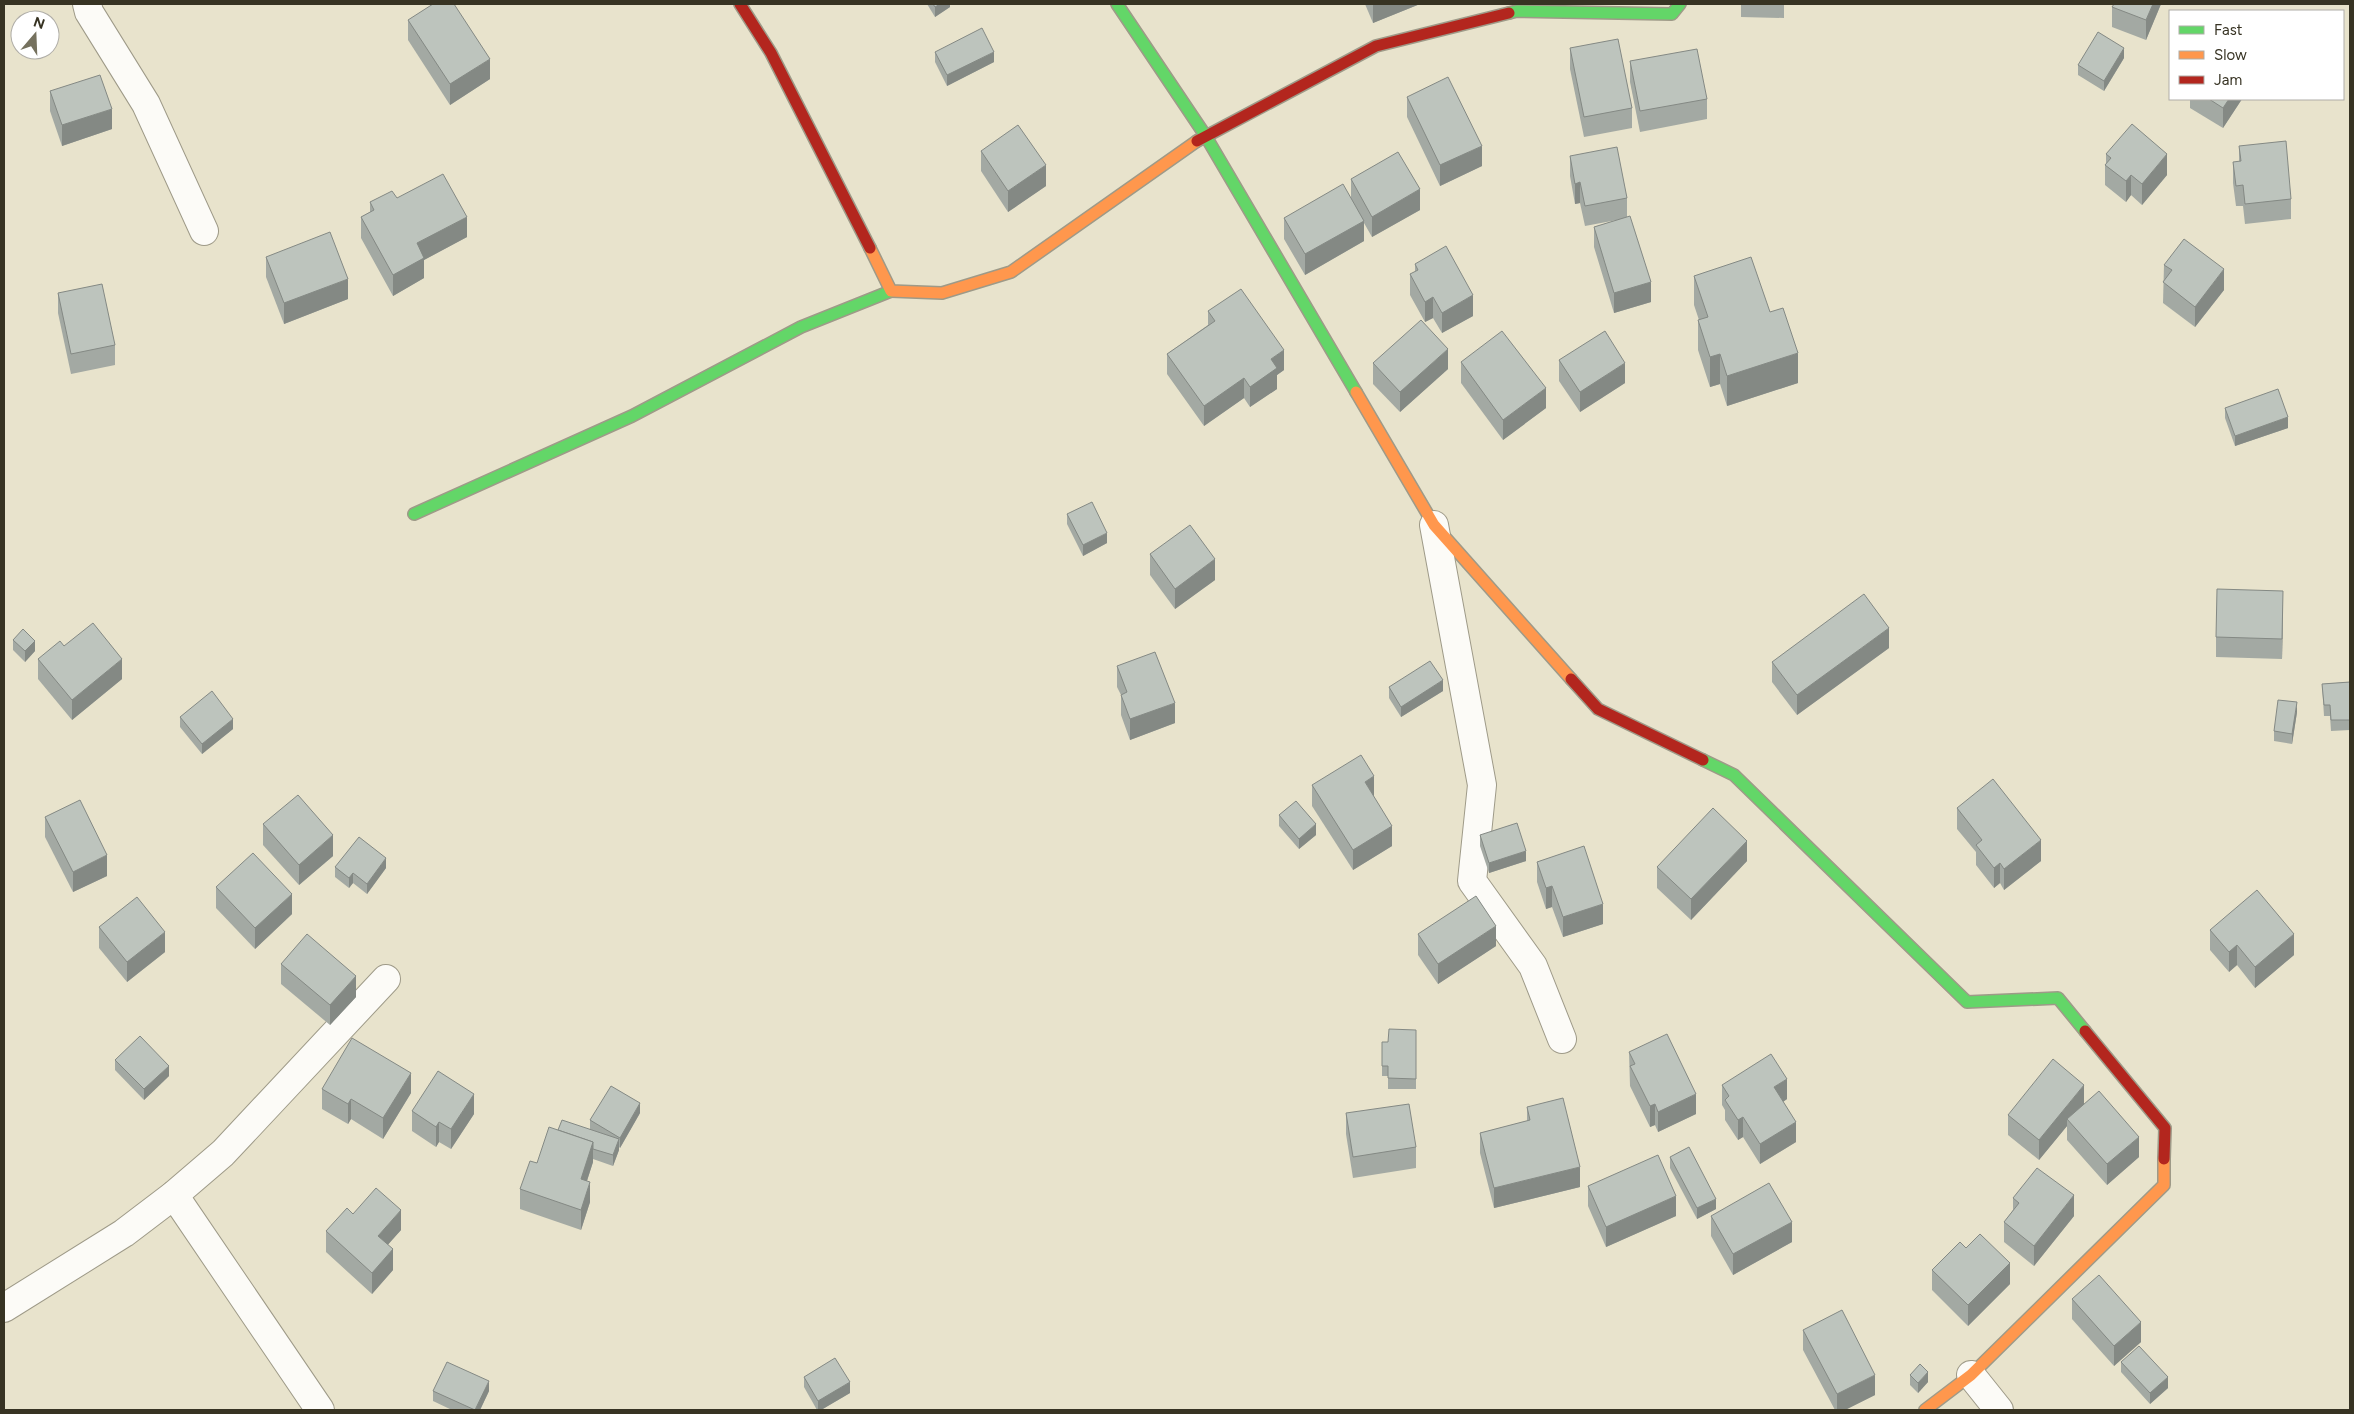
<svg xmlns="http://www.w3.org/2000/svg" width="2354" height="1414" viewBox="0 0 2354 1414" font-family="Figtree,sans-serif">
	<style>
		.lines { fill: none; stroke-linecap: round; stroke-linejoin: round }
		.street-casing { stroke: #9e9a88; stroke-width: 30 }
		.fast-casing { stroke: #9e9a88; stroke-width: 14 }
		.slow-casing { stroke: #9e9a88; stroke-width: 14 }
		.jam-casing { stroke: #9e9a88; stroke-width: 14 }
		.street { stroke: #fcfbf7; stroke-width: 28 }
		.fast { stroke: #63d668; stroke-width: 11 }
		.slow { stroke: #ff974d; stroke-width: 11 }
		.jam { stroke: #b3261e; stroke-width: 11 }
		.wall { fill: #a3a9a3 }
		.shaded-wall { fill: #848984 }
		.building { fill: #bdc4bd; stroke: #848984 }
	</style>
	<rect width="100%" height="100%" fill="#e8e3cc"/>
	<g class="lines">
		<g class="street-casing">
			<g id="street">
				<path d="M87 4 89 12 146 104 204 231"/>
				<path d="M1434 525 1482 785 1472 881 1533 966 1562 1039"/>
				<path d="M174 1195 320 1410"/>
				<path d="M4 1308 124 1233 174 1195 223 1153 386 979"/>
				<path d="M1971 1375 1999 1410"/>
			</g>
		</g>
		<g class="fast-casing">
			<g id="fast">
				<path d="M1117 4 1205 135 1356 392"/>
				<path d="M1509 13 1517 11 1672 14 1680 4"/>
				<path d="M414 514 632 416 801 327 891 291"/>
				<path d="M1703 760 1734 775 1967 1002 2058 998 2085 1031"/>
			</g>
		</g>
		<g class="slow-casing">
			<g id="slow">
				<path d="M870 248 891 291 942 293 1011 272 1197 141"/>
				<path d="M1356 392 1434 525 1571 679"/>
				<path d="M1925 1410 1971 1375 2164 1185V1159"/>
			</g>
		</g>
		<g class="jam-casing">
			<g id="jam">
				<path d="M740 4 771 53 870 248"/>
				<path d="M1197 141 1376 46 1509 13"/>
				<path d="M1571 679 1598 709 1703 760"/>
				<path d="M2085 1031 2165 1128 2164 1159"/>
			</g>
		</g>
		<use href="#street" class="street"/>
		<use href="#fast" class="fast"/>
		<use href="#slow" class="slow"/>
		<use href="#jam" class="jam"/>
	</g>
	<g class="wall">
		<path d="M927 4H950V7L935 17Z"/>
		<path d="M1365 4H1420L1373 23Z"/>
		<path d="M1741 4H1784V18L1741 17Z"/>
		<path d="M2114 4H2161L2146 40 2112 27V7Z"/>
		<path d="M408 20 490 79 450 105 408 40Z"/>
		<path d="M1570 48 1632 108V128L1584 137 1570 69Z"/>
		<path d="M935 52 994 62 947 86 935 62Z"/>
		<path d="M2124 58 2104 91 2078 75V65Z"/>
		<path d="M1630 61 1707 99V119L1640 132 1630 82Z"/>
		<path d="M50 91 112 129 62 146 50 111Z"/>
		<path d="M1407 97 1482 166 1440 186 1407 117Z"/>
		<path d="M2190 99H2242L2223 128 2190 108Z"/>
		<path d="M2239 146 2291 199V219L2245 224 2243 206H2236L2233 183V162H2239Z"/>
		<path d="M981 151 1046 186 1008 212 981 171Z"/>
		<path d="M2106 154 2167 175 2142 205 2131 195 2126 202 2105 185V165L2106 164Z"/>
		<path d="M1570 156 1627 198V217L1651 302 1614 313 1594 247V227L1617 220 1585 226 1580 203 1575 204 1570 176Z"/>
		<path d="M1351 179 1420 210 1372 237 1364 223V241L1305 275 1284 239V218L1351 197Z"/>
		<path d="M397 198 467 237 424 260V278L393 296 361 238V217L370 212V202Z"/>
		<path d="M266 257 348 299 284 324 266 277Z"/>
		<path d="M1415 264 1473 316 1442 333 1433 318 1425 322 1410 295V274L1415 272Z"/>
		<path d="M2164 265 2224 290 2195 327 2163 303Z"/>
		<path d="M1694 276 1770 312 1798 383 1727 406 1720 384 1710 387 1698 350V320H1699L1694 305Z"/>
		<path d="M58 293 115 345V365L71 374 58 313Z"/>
		<path d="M1208 311 1284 370 1277 375V389L1250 407 1244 398 1204 426 1167 374V354L1208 325Z"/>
		<path d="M1559 360 1625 383 1580 412 1559 381Z"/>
		<path d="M1461 362 1546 408 1503 440 1461 383Z"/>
		<path d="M1373 363 1448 369 1400 412 1373 384Z"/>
		<path d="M2225 408 2288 428 2235 446 2225 418Z"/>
		<path d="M1067 514 1107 543 1083 556 1067 524Z"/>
		<path d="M1150 554 1215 580 1175 609 1150 575Z"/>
		<path d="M2283 612 2282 659 2216 657V637Z"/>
		<path d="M13 640 35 651 25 662 13 650Z"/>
		<path d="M64 646 122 679 72 720 38 679V659Z"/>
		<path d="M1889 648 1797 715 1772 682V662Z"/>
		<path d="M1117 666 1175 723 1130 740 1121 715V695L1117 687Z"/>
		<path d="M2350 682V730L2331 731 2330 716H2324L2322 684Z"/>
		<path d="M1389 687 1443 691 1401 717 1389 698Z"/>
		<path d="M2297 712 2292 744 2274 741V731Z"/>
		<path d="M180 717 233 729 202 754 180 727Z"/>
		<path d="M1312 785 1374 797 1392 846 1353 870 1312 806Z"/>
		<path d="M1957 808 2041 861 2004 890 2000 883 1994 888 1976 865V852L1957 829Z"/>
		<path d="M1279 815 1316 835 1299 849 1279 826Z"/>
		<path d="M45 817 107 876 73 892 45 837Z"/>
		<path d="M263 824 333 856 299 885 263 845Z"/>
		<path d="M1480 835 1526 861 1489 873 1480 846Z"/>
		<path d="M1747 861 1691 920 1657 888V867Z"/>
		<path d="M1537 862 1603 924 1563 937 1552 907 1546 909 1537 882Z"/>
		<path d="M335 867 386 868 367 894 353 883 349 888 335 877Z"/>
		<path d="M216 887 292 914 255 949 216 908Z"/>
		<path d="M99 927 165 952 127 982 99 948Z"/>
		<path d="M2210 930 2294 955 2255 988 2237 965 2229 972 2210 950Z"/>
		<path d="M1418 934 1496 946 1438 984 1418 955Z"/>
		<path d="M281 964 356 997 330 1025 281 984Z"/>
		<path d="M1416 1030V1089H1388V1076H1382V1066L1388 1042Z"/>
		<path d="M1629 1052 1696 1114 1658 1132 1655 1125 1650 1127 1630 1086Z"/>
		<path d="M115 1060 169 1076 144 1100 115 1070Z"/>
		<path d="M1722 1085 1787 1099 1783 1102 1796 1142 1760 1164 1743 1137 1738 1140 1725 1120V1110L1722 1105Z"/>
		<path d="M322 1089 411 1093 383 1139 351 1119 348 1124 322 1109Z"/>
		<path d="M2084 1104 2139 1157 2107 1185 2067 1140V1126L2039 1160 2008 1135V1115Z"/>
		<path d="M1527 1107 1580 1187 1494 1208 1480 1153V1133L1527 1121Z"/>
		<path d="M412 1111 474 1114 451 1149 439 1142 436 1147 412 1131Z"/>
		<path d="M640 1113 620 1148 619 1147V1150L613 1166 593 1159V1162L587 1181 590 1202 581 1230 520 1209V1189L558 1130 590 1129V1120Z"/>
		<path d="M1346 1113 1416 1147V1168L1353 1178 1346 1134Z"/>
		<path d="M1670 1157 1716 1209 1697 1219 1670 1168Z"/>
		<path d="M1588 1186 1676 1216 1606 1247 1588 1206Z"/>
		<path d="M2013 1198 2074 1216 2034 1266 2004 1242V1222L2013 1210Z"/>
		<path d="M353 1214 401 1230 388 1244 393 1270 372 1294 326 1252V1231Z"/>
		<path d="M1711 1216 1792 1242 1733 1275 1711 1236Z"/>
		<path d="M1966 1248 2010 1284 1968 1326 1932 1290V1270Z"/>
		<path d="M2072 1299 2141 1342 2114 1366 2072 1319Z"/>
		<path d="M1803 1330 1875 1395 1845 1410H1835L1803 1350Z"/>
		<path d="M2121 1362 2168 1388 2150 1404 2121 1372Z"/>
		<path d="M1910 1375 1928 1382 1918 1393 1910 1385Z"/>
		<path d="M804 1377 850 1393 821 1410H817L804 1387Z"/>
		<path d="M433 1391H489L480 1410H452L433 1401Z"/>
	</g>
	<g class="shaded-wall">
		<path d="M940 4H950V7L935 17V7Z"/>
		<path d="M1373 4H1420L1373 23Z"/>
		<path d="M2153 4H2161L2146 40V20Z"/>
		<path d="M2124 48V58L2104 91V81Z"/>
		<path d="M994 52V62L947 86V75Z"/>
		<path d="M490 59V79L450 105V84Z"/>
		<path d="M2229 99H2242L2223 128V108Z"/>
		<path d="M112 109V129L62 146V125Z"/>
		<path d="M1482 146V166L1440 186V165Z"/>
		<path d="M2167 154V175L2142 205V184Z"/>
		<path d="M1046 165V186L1008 212V191Z"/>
		<path d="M2131 175V195L2126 202V181Z"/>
		<path d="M1580 182V203L1575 204V184Z"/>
		<path d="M1420 189V210L1372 237V217Z"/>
		<path d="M467 217V237L424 260V278L393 296V275L417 243Z"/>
		<path d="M1364 221V241L1305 275V254Z"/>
		<path d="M2224 269V290L2195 327V307Z"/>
		<path d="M348 279V299L284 324V303Z"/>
		<path d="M1651 282V302L1614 313V293Z"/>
		<path d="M1473 295V316L1442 333V313Z"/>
		<path d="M1433 297V318L1425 322V302Z"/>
		<path d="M1448 349V369L1400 412V392Z"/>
		<path d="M1284 350V370L1277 375V389L1250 407V387L1271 359Z"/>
		<path d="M1798 353V383L1727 406V376Z"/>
		<path d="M1720 354V384L1710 387V357Z"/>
		<path d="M1625 363V383L1580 412V392Z"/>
		<path d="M1244 378V398L1204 426V406Z"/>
		<path d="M1546 388V408L1503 440V420Z"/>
		<path d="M2288 417V428L2235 446V436Z"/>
		<path d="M1107 533V543L1083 556V545Z"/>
		<path d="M1215 559V580L1175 609V589Z"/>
		<path d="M2283 591V612L2282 659V639Z"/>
		<path d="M1889 628V648L1797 715V695Z"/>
		<path d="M35 641V651L25 662V651Z"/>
		<path d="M122 659V679L72 720V700Z"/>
		<path d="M1443 680V691L1401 717V707Z"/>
		<path d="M2297 702V712L2292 744V734Z"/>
		<path d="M1175 703V723L1130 740V719Z"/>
		<path d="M233 719V729L202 754V744Z"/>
		<path d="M1374 776V797L1365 782Z"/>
		<path d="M1316 824V835L1299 849V839Z"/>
		<path d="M1392 826V846L1353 870V850Z"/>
		<path d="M333 835V856L299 885V865Z"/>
		<path d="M2041 840V861L2004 890V869Z"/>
		<path d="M1747 841V861L1691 920V899Z"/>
		<path d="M1526 851V861L1489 873V863Z"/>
		<path d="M107 855V876L73 892V872Z"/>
		<path d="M386 858V868L367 894V884Z"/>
		<path d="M2000 863V883L1994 888V868Z"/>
		<path d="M353 873V883L349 888V878Z"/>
		<path d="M1552 886V907L1546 909V888Z"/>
		<path d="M292 894V914L255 949V928Z"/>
		<path d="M1603 904V924L1563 937V917Z"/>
		<path d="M1496 926V946L1438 984V964Z"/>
		<path d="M165 932V952L127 982V962Z"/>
		<path d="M2294 934V955L2255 988V967Z"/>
		<path d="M2237 945V965L2229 972V952Z"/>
		<path d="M356 976V997L330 1025V1005Z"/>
		<path d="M169 1066V1076L144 1100V1089Z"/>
		<path d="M411 1073V1093L383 1139V1118Z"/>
		<path d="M1787 1079V1099L1774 1108V1087Z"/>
		<path d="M2084 1085V1105L2067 1119V1126L2039 1160V1140Z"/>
		<path d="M474 1094V1114L451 1149V1129Z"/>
		<path d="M1696 1094V1114L1658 1132V1112Z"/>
		<path d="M351 1099V1119L348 1124V1104Z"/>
		<path d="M640 1103V1113L620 1148V1138Z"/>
		<path d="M1655 1104V1125L1650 1127V1106Z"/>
		<path d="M1743 1117V1137L1738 1140V1120Z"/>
		<path d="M439 1122V1142L436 1147V1127Z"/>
		<path d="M1796 1122V1142L1760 1164V1144Z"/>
		<path d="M2139 1137V1157L2107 1185V1164Z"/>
		<path d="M619 1139V1150L613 1166V1155Z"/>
		<path d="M593 1142V1162L581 1199V1179Z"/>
		<path d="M1580 1167V1187L1494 1208V1188Z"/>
		<path d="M590 1182V1202L581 1230V1210Z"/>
		<path d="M2074 1195V1216L2034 1266V1246Z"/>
		<path d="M1676 1196V1216L1606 1247V1227Z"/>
		<path d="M1716 1199V1209L1697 1219V1208Z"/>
		<path d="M401 1210V1230L378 1256V1236Z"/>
		<path d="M1792 1222V1242L1733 1275V1254Z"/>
		<path d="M393 1249V1270L372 1294V1273Z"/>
		<path d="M2010 1263V1284L1968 1326V1305Z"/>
		<path d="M2141 1322V1342L2114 1366V1346Z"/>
		<path d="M1928 1372V1382L1918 1393V1383Z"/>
		<path d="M1875 1375V1395L1845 1410H1837V1394Z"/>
		<path d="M2168 1377V1388L2150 1404V1393Z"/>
		<path d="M489 1381V1391L480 1410H475Z"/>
		<path d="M850 1382V1393L821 1410H818V1401Z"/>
	</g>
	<g class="building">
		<path d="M433 4H454L490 59 450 84 408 20Z"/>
		<path d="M933 4H940L935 7Z"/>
		<path d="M2114 4H2153L2146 20 2112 7Z"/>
		<path d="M982 28 994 52 947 75 935 52Z"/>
		<path d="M2098 32 2124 48 2104 81 2078 65Z"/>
		<path d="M1618 39 1632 108 1584 117 1570 48Z"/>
		<path d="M1697 49 1707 99 1640 111 1630 61Z"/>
		<path d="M100 75 112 109 62 125 50 91Z"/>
		<path d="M1448 77 1482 146 1440 165 1407 97Z"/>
		<path d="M2209 99H2229L2223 108Z"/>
		<path d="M2132 124 2167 154 2142 184 2131 175 2126 181 2105 165 2111 158 2106 154Z"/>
		<path d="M1018 125 1046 165 1008 191 981 151Z"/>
		<path d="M2286 141 2291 199 2245 204 2243 185 2236 186 2233 162 2241 161 2239 146Z"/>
		<path d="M1617 147 1627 198 1585 206 1580 182 1575 184 1570 156Z"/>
		<path d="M1398 152 1420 189 1372 217 1351 179Z"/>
		<path d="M443 174 467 217 417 243 424 258 393 275 361 217 374 210 370 202 392 191 397 198Z"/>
		<path d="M1343 184 1364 221 1305 254 1284 218Z"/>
		<path d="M1630 216 1651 282 1614 293 1594 227Z"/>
		<path d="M330 232 348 279 284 303 266 257Z"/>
		<path d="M2184 239 2224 269 2195 307 2163 282 2172 270 2164 265Z"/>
		<path d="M1446 246 1473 295 1442 313 1433 297 1425 302 1410 274 1418 270 1415 264Z"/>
		<path d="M1751 257 1770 312 1783 308 1798 353 1727 376 1720 354 1710 357 1698 320 1708 317 1694 276Z"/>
		<path d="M102 284 115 345 71 354 58 293Z"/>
		<path d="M1241 289 1284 350 1271 359 1277 368 1250 387 1244 378 1204 406 1167 354 1215 321 1208 311Z"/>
		<path d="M1421 320 1448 349 1400 392 1373 363Z"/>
		<path d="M1502 331 1546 388 1503 420 1461 362Z"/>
		<path d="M1605 331 1625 363 1580 392 1559 360Z"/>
		<path d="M2278 389 2288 417 2235 436 2225 408Z"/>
		<path d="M1092 502 1107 533 1083 545 1067 514Z"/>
		<path d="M1190 525 1215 559 1175 589 1150 554Z"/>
		<path d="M2217 589 2283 591 2282 639 2216 637Z"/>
		<path d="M1864 594 1889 628 1797 695 1772 662Z"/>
		<path d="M93 623 122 659 72 700 38 659 60 641 64 646Z"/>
		<path d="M23 629 35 641 25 651 13 640Z"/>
		<path d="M1155 652 1175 703 1130 719 1121 695 1127 692 1117 666Z"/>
		<path d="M1430 661 1443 680 1401 707 1389 687Z"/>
		<path d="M2350 682V720H2331L2330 705H2324L2322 684Z"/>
		<path d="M212 691 233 719 202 744 180 717Z"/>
		<path d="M2278 700 2297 702 2292 734 2274 731Z"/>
		<path d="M1361 755 1374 776 1365 782 1392 826 1353 850 1312 785Z"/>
		<path d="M1993 779 2041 840 2004 869 2000 863 1994 868 1976 845 1982 840 1957 808Z"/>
		<path d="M298 795 333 835 299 865 263 824Z"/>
		<path d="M80 800 107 855 73 872 45 817Z"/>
		<path d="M1296 801 1316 824 1299 839 1279 815Z"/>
		<path d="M1713 808 1747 841 1691 899 1657 867Z"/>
		<path d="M1517 823 1526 851 1489 863 1480 835Z"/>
		<path d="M359 837 386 858 367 884 353 873 349 878 335 867Z"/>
		<path d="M1584 846 1603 904 1563 917 1552 886 1546 888 1537 862Z"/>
		<path d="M253 853 292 894 255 928 216 887Z"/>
		<path d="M2257 890 2294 934 2255 967 2237 945 2229 952 2210 930Z"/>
		<path d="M1476 896 1496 926 1438 964 1418 934Z"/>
		<path d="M137 897 165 932 127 962 99 927Z"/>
		<path d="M307 934 356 976 330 1005 281 964Z"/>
		<path d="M1389 1029 1416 1030V1079L1388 1078V1066H1382V1042H1388Z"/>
		<path d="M1667 1034 1696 1094 1658 1112 1655 1104 1650 1106 1630 1066 1635 1064 1629 1052Z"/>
		<path d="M140 1036 169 1066 144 1089 115 1060Z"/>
		<path d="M352 1038 411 1073 383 1118 351 1099 348 1104 322 1089Z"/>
		<path d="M1771 1054 1787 1079 1774 1087 1796 1122 1760 1144 1743 1117 1738 1120 1725 1100 1729 1096 1722 1085Z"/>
		<path d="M2053 1059 2084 1085 2039 1140 2008 1115Z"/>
		<path d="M438 1071 474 1094 451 1129 439 1122 436 1127 412 1111Z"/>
		<path d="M611 1086 640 1103 620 1138 590 1120Z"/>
		<path d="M2099 1091 2139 1137 2107 1164 2067 1119Z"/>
		<path d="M1563 1098 1580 1167 1494 1188 1480 1133 1530 1120 1527 1107Z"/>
		<path d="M1409 1104 1416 1147 1353 1157 1346 1113Z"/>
		<path d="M562 1120 619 1139 613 1155 593 1149V1142L558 1130Z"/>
		<path d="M549 1127 593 1142 581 1179 590 1182 581 1210 520 1189 530 1161 537 1163Z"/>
		<path d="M1689 1147 1716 1199 1697 1208 1670 1157Z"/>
		<path d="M1658 1155 1676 1196 1606 1227 1588 1186Z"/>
		<path d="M2037 1168 2074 1195 2034 1246 2004 1222 2019 1203 2013 1198Z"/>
		<path d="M1769 1183 1792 1222 1733 1254 1711 1216Z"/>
		<path d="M376 1188 401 1210 378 1236 393 1249 372 1273 326 1231 347 1208 353 1214Z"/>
		<path d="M1980 1234 2010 1263 1968 1305 1932 1270 1960 1242 1966 1248Z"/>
		<path d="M2099 1275 2141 1322 2114 1346 2072 1299Z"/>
		<path d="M1842 1310 1875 1375 1837 1394 1803 1330Z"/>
		<path d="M2139 1346 2168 1377 2150 1393 2121 1362Z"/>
		<path d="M835 1358 850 1382 818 1401 804 1377Z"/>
		<path d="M447 1362 489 1381 475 1410 433 1391Z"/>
		<path d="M1920 1364 1928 1372 1918 1383 1910 1375Z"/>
	</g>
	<rect width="2354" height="1414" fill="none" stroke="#373323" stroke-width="10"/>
	<rect x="2169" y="10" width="175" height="90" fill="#ffffff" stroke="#afada7"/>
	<rect x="2179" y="26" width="25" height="8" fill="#63d668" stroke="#afada7"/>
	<text x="2214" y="35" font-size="15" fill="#373323">Fast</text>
	<rect x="2179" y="51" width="25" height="8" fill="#ff974d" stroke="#afada7"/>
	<text x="2214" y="60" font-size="15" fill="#373323">Slow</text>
	<rect x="2179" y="76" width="25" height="8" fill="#b3261e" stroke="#afada7"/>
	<text x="2214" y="85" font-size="15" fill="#373323">Jam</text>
	<g transform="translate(35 35) rotate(19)"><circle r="24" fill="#ffffff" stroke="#afada7"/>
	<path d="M0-4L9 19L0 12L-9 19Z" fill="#75715e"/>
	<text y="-8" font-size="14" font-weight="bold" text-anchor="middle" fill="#373323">N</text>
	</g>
</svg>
